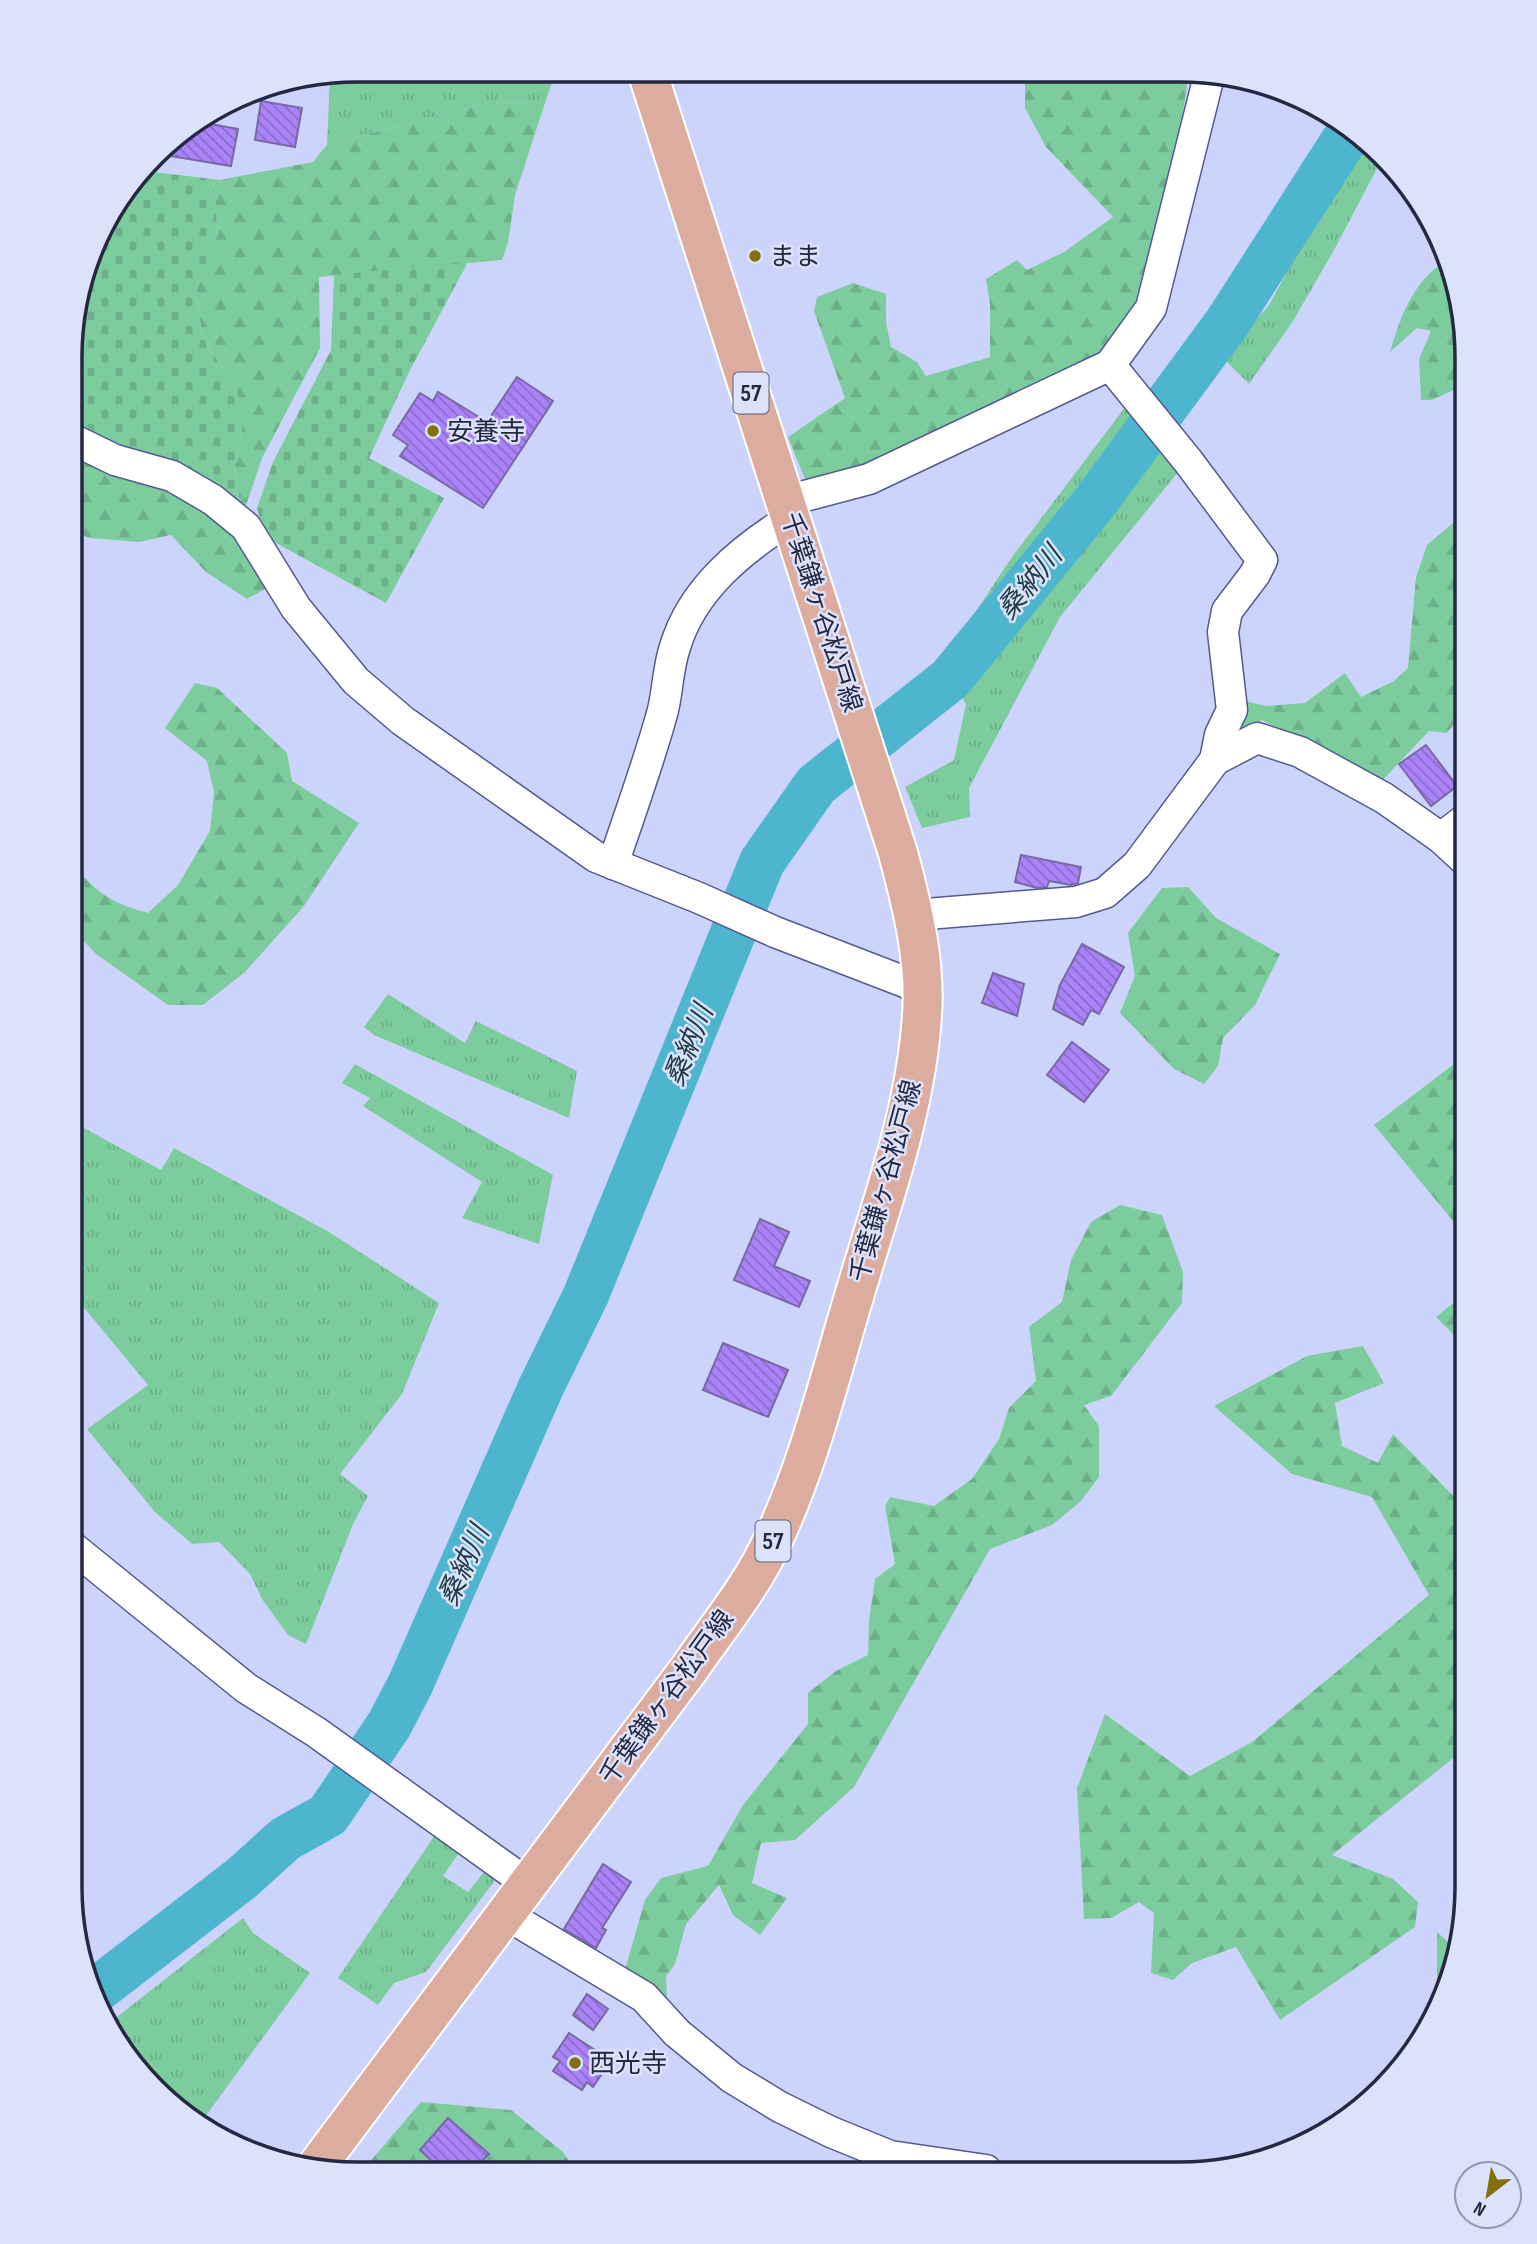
<svg xmlns="http://www.w3.org/2000/svg" width="1537" height="2244" viewBox="0 0 1537 2244" font-family="'Sofia Sans Condensed','Noto Sans JP',sans-serif">
	<style>
		.grass { fill: url(#grass-tufts) }
		.forest { fill: url(#forest-firs) }
		.cemetery { fill: url(#cemetery-stones) }
		.lines { fill: none; stroke-linecap: round; stroke-linejoin: round }
		.river { stroke: #4eb5ce; stroke-width: 46 }
		.building { fill: url(#building-back-hatch); stroke: #7968a2; stroke-width: 2 }
		.minor-casing { stroke: #535a92; stroke-width: 33 }
		.major-casing { stroke: #fff; stroke-width: 42 }
		.minor { stroke: #fff; stroke-width: 30 }
		.major { stroke: #dcac9e; stroke-width: 38 }
		.poi-dot { fill: #82700f; stroke: #dde2fc; stroke-width: 2.5 }
		.labels { text-anchor: middle; stroke-width: 5; stroke-linejoin: round; paint-order: stroke }
		.shield { fill: #dde2fc; stroke: #5c6079; stroke-width: 2 }
		.shield-label { font-size: 24px; font-weight: bold; fill: #252841 }
		.poi-label { font-size: 26px; fill: #252841; stroke: #dde2fc; text-anchor: start }
		.street-label { font-size: 26px; fill: #252841; stroke: #dde2fc }
		.water-label { font-size: 28px; font-style: italic; fill: #1c3b43; stroke: #dde2fc }
		.rim { fill: none; stroke: #252841; stroke-width: 3.5 }
	</style>
	<defs>
		<pattern id="grass-tufts" width="24" height="20" patternUnits="userSpaceOnUse" patternTransform="scale(1.75)"><rect width="24" height="20" fill="#7dcc9d"/><path d="M3 7l-1-3M5 7V3M7 7l1-3M15 17l-1-3M17 17v-4M19 17l1-3" fill="none" stroke="#6caf88"/></pattern>
		<pattern id="forest-firs" width="22" height="20" patternUnits="userSpaceOnUse" patternTransform="scale(1.75)"><rect width="22" height="20" fill="#7dcc9d"/><path d="M5 1l3.5 6h-7zM16 11l3.5 6h-7z" fill="#6caf88"/></pattern>
		<pattern id="cemetery-stones" width="16" height="16" patternUnits="userSpaceOnUse" patternTransform="scale(1.75)"><rect width="16" height="16" fill="#7dcc9d"/><path d="M2 7V4a2 2 0 0 1 4 0v3zM10 15v-3a2 2 0 0 1 4 0v3z" fill="#6caf88"/></pattern>
		<pattern id="building-back-hatch" width="6" height="6" patternUnits="userSpaceOnUse" patternTransform="scale(1.75)"><rect width="6" height="6" fill="#aa83f8"/><path d="M-1 5l2 2M0 0l6 6M5-1l2 2" fill="none" stroke="#8a6bca"/></pattern>
	</defs>
	<rect width="100%" height="100%" fill="#cdd4fb"/>
	<g class="grass">
		<path d="M357 70 556 71 545 103 491 102 327 145 330 74Z"/>
		<path d="M1361 137 1381 161 1334 250 1293 321 1249 384 1223 358 1269 305Z"/>
		<path d="M1129 402 1179 471 1060 617 969 788 970 817 922 828 905 787 954 760 966 704 950 679 946 656 1012 557Z"/>
		<path d="M388 994 465 1043 476 1021 577 1071 569 1118 374 1035 364 1027Z"/>
		<path d="M355 1064 553 1175 539 1244 462 1218 482 1182 363 1106 370 1098 342 1083Z"/>
		<path d="M71 1121 161 1170 174 1148 329 1232 439 1303 402 1394 340 1474 368 1496 353 1524 306 1644 288 1635 262 1599 250 1574 219 1542 192 1544 154 1511 87 1429 148 1385 71 1292Z"/>
		<path d="M437 1832 463 1847 443 1876 468 1892 488 1867 499 1875 426 1972 394 1983 378 2005 338 1978Z"/>
		<path d="M243 1918 253 1933 310 1973 205 2117 155 2082 108 2024Z"/>
	</g>
	<g class="forest">
		<path d="M1025 72H1189L1169 207 1146 303 1108 358 930 443 807 484 788 437 845 398 814 311 817 297 853 283 886 294V322L891 347 917 362 926 376 990 357V304L986 279 1017 260 1027 270 1064 252 1113 217 1046 147 1025 108Z"/>
		<path d="M491 102 545 103 515 195 508 243 502 260 319 277 320 348 262 458 250 494 244 499 239 497 235 464 242 433 236 385 226 374 202 337 196 288 218 234 213 179 219 180 313 162 327 145Z"/>
		<path d="M1445 261 1467 356V384L1432 400H1421L1419 359 1431 331 1417 328 1390 352C1400 317 1413 282 1445 261Z"/>
		<path d="M72 445 169 483 238 526 267 588 247 599 206 572 171 535 139 542 90 538 72 532Z"/>
		<path d="M1467 511V708L1447 733 1429 731 1379 784 1262 720 1234 733 1241 700 1266 706 1305 703 1345 673 1361 697 1394 681 1408 668 1416 577 1427 545Z"/>
		<path d="M195 683 217 688 287 753 292 781 359 823 304 906 245 972 203 1005H168L96 954 72 929V862C95 893 112 903 148 913L178 885 210 831 214 792 207 761 165 728Z"/>
		<path d="M1188 887 1216 918 1280 954 1255 1005 1223 1038 1218 1066 1204 1084 1174 1069 1120 1013 1135 976 1128 933 1162 888Z"/>
		<path d="M1467 1054V1106L1452 1125 1467 1135V1160L1463 1163 1467 1167V1238L1374 1125Z"/>
		<path d="M1120 1205 1162 1215 1183 1272 1182 1303 1111 1396 1084 1405 1099 1426V1477L1080 1502 1052 1525 990 1549 854 1787 795 1840 761 1843 752 1883 787 1898 760 1935 733 1915 719 1885 686 1924 675 1964 666 1976 667 2001 625 1970 645 1900 661 1878 708 1866 743 1805 808 1724V1693L836 1671 868 1655 869 1621 875 1579 895 1564 885 1506 890 1497 934 1506 972 1479 999 1439 1009 1408 1036 1381 1029 1327 1062 1302 1071 1260 1091 1222Z"/>
		<path d="M1467 1292V1348L1436 1317Z"/>
		<path d="M1363 1346 1384 1383 1335 1403 1342 1446 1378 1463 1393 1434 1467 1510 1466 1748 1332 1855 1393 1879 1418 1902 1415 1927 1280 2020 1236 1947 1192 1963 1173 1980 1151 1973 1154 1913 1139 1902 1111 1918 1084 1919 1077 1788 1105 1714 1190 1776 1252 1742 1429 1595 1372 1497 1292 1474 1214 1406 1307 1356Z"/>
		<path d="M1437 1932 1458 1951 1452 1980 1442 1999 1437 1983Z"/>
		<path d="M421 2102 511 2110 563 2152 576 2172H361Z"/>
	</g>
	<g class="cemetery">
		<path d="M144 171 213 179 218 234 196 288 202 337 226 374 236 385 241 410 242 433 235 464 239 497 244 499 250 494 244 510 72 435 73 319 91 265 118 221V202Z"/>
		<path d="M468 262 409 372 369 458 444 498 386 603 265 537 257 508 273 462 331 350 334 275Z"/>
	</g>
	<g class="lines">
		<path class="river" d="M94 1992 242 1878 285 1839 328 1815 389 1725 410 1685 541 1387 586 1295 762 862 816 785 950 679 1095 502 1227 323 1352 128"/>
	</g>
	<g class="building">
		<path d="M261 101 302 108 295 147 255 140Z"/>
		<path d="M200 122 238 129 231 166 170 156 173 138Z"/>
		<path d="M517 377 553 401 483 508 400 456 408 445 393 435 420 393 433 401 438 392 487 422Z"/>
		<path d="M1426 745 1457 786 1431 806 1399 764Z"/>
		<path d="M1021 855 1081 867 1078 883 1071 885 1049 881 1047 887 1037 888 1015 882Z"/>
		<path d="M1082 944 1124 967 1099 1014 1091 1010 1083 1025 1053 1009 1060 985Z"/>
		<path d="M993 973 1024 984 1017 1016 982 1003Z"/>
		<path d="M1072 1042 1109 1070 1084 1102 1047 1075Z"/>
		<path d="M760 1219 789 1232 774 1266 810 1281 799 1307 734 1280Z"/>
		<path d="M723 1343 788 1370 768 1417 703 1390Z"/>
		<path d="M603 1864 631 1882 602 1928 606 1930 596 1948 564 1929Z"/>
		<path d="M587 1994 608 2009 593 2030 573 2015Z"/>
		<path d="M569 2033 604 2056 599 2064 605 2069 593 2087 587 2082 582 2090 553 2071 560 2061 553 2057Z"/>
		<path d="M448 2118 489 2154 482 2161 495 2172H444L420 2150Z"/>
	</g>
	<g class="lines">
		<g class="minor-casing">
			<g id="minor">
				<path d="M1110 365 1188 461 1262 560 1255 574 1227 611 1223 632 1232 710 1220 735 1215 760"/>
				<path d="M72 439 115 460 172 476 213 500 246 527 296 608 356 681 403 721 596 857 699 898 775 932 905 982 923 992"/>
				<path d="M786 501 869 479 1110 365 1151 308 1210 72"/>
				<path d="M1441 838 1467 818"/>
				<path d="M613 864C630 813 649 762 663 710 668 689 668 667 675 647 692 589 743 548 792 518"/>
				<path d="M914 915 1076 902 1105 893 1137 865 1215 760 1257 738 1300 752 1384 798 1441 838 1467 862"/>
				<path d="M71 1546 246 1688 316 1732 528 1884"/>
				<path d="M505 1914 644 1997 677 2033 732 2078 780 2107 831 2132 890 2156 986 2170V2173"/>
			</g>
		</g>
		<g class="major-casing">
			<path id="major" d="M314 2170 689 1669C718 1627 752 1586 773 1540 810 1461 830 1376 855 1293 882 1202 916 1110 922 1015 926 961 912 905 898 853L647 71"/>
		</g>
		<use href="#minor" class="minor"/>
		<use href="#major" class="major"/>
	</g>
	<g class="poi-dot">
		<circle cx="755" cy="256" r="7"/>
		<circle cx="433" cy="431" r="7"/>
		<circle cx="575" cy="2063" r="7"/>
	</g>
	<g class="labels">
		<g class="shield">
			<rect x="733.5" y="372.5" width="35" height="41" rx="5"/>
			<rect x="755.5" y="1520.5" width="35" height="41" rx="5"/>
		</g>
		<g class="shield-label">
			<text x="751" y="401">57</text>
			<text x="773" y="1549">57</text>
		</g>
		<g class="poi-label">
			<text x="769" y="265">まま</text>
			<text x="447" y="440">安養寺</text>
			<text x="589" y="2072">西光寺</text>
		</g>
		<g class="street-label">
			<text transform="translate(822 612) rotate(72)" y="9">千葉鎌ヶ谷松戸線</text>
			<text transform="translate(885 1181) rotate(-75)" y="9">千葉鎌ヶ谷松戸線</text>
			<text transform="translate(666 1697) rotate(-54)" y="9">千葉鎌ヶ谷松戸線</text>
		</g>
		<g class="water-label">
			<text transform="translate(1029 582) rotate(-51)" y="10">桑納川</text>
			<text transform="translate(688 1045) rotate(-68)" y="10">桑納川</text>
			<text transform="translate(463 1565) rotate(-66)" y="10">桑納川</text>
		</g>
	</g>
	<path d="M0 0H1537V2244H0ZM357 82H1180A275 275 0 0 1 1455 357V1887A275 275 0 0 1 1180 2162H357A275 275 0 0 1 82 1887V357A275 275 0 0 1 357 82Z" fill="#dde2fc" fill-rule="evenodd"/>
	<path class="rim" d="M357 82H1180A275 275 0 0 1 1455 357V1887A275 275 0 0 1 1180 2162H357A275 275 0 0 1 82 1887V357A275 275 0 0 1 357 82Z"/>
	<g transform="translate(1488 2195) rotate(211)"><circle r="33" fill="#dde2fc" stroke="#9398b1" stroke-width="2"/>
	<path d="M0-5L12 26L0 18L-12 26Z" fill="#82700f"/>
	<text y="-10" font-size="19" font-weight="bold" text-anchor="middle" fill="#252841">N</text>
	</g>
</svg>
